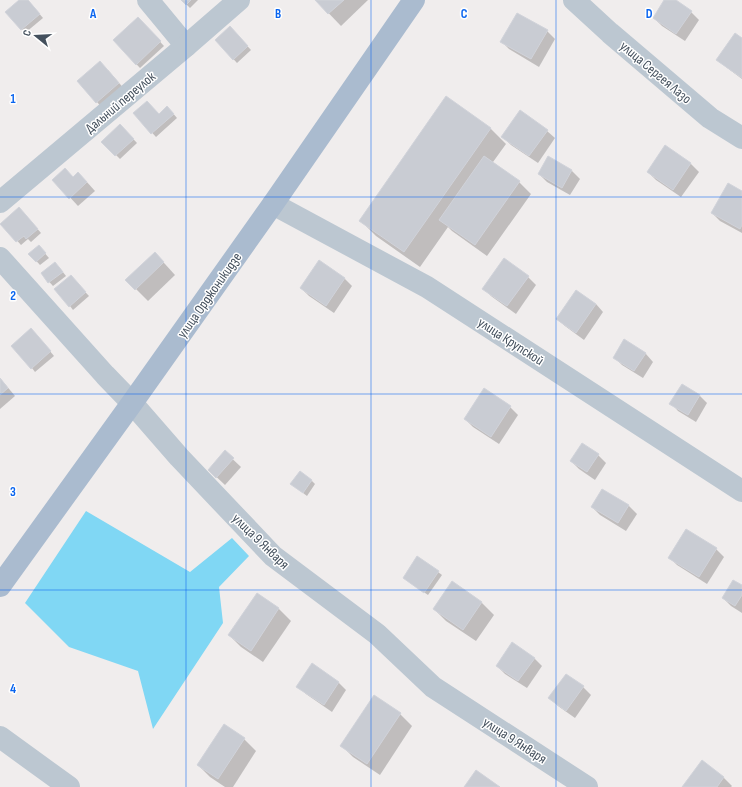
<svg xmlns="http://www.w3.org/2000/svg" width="742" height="787" viewBox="0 0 742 787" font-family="'Sofia Sans Condensed',sans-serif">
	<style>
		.water { fill: #80d7f4 }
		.shadow { fill: #0003 }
		.building { fill: #c9ccd3; stroke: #d1d3da }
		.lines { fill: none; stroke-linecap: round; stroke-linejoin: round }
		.minor { stroke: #bcc7d1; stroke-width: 22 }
		.major { stroke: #aabbcf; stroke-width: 22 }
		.grid { fill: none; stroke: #0964ef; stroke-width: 1; stroke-opacity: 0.55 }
		.labels { text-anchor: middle; stroke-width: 3; stroke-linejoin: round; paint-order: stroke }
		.street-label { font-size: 14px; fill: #44505d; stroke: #fff }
		.grid-label { font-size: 13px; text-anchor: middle; font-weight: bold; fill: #0964ef; stroke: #fff; stroke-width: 3; stroke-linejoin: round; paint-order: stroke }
	</style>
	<rect width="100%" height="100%" fill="#f0eded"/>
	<path class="water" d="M86 511 190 572 232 538 249 556 219 587 223 623 153 729 138 671 69 647 25 603Z"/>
	<g class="shadow">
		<path d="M21 0H28L43 18 25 33 22 29Z"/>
		<path d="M182 0H198L190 8Z"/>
		<path d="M316 0H368L341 26Z"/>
		<path d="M666 0H674L691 12 699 20 685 41 662 26 654 18Z"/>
		<path d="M138 18 164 46 140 68 114 40Z"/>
		<path d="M230 27 251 50 237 63 216 40Z"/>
		<path d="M547 31 555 39 539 67 509 49 501 41Z"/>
		<path d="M742 39V79L726 67 718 60Z"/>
		<path d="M108 70 126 91 104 110 97 102Z"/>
		<path d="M171 111 177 118 156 137 134 113 159 115Z"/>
		<path d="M120 125 137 143 120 159 103 142Z"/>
		<path d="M490 128 506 144 493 162 519 182 531 194 487 256 452 231 448 227 420 267 376 236 360 220Z"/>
		<path d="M547 131 555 138 538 163 511 145 503 137Z"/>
		<path d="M666 147 691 164 699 172 681 197 656 180 648 172Z"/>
		<path d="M548 157 572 171 580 179 570 195 547 182 539 174Z"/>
		<path d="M73 178 86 181 95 191 78 206 54 180Z"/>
		<path d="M742 192V233L720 221 712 213Z"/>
		<path d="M23 212 41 233 31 242 28 239 21 245 2 224Z"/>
		<path d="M42 250 49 258 40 265 30 254Z"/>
		<path d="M155 253 175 275 148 301 127 280Z"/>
		<path d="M59 267 66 276 53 286 42 274Z"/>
		<path d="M528 277 536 285 516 314 491 296 484 288Z"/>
		<path d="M344 278 352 286 334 313 309 296 301 288Z"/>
		<path d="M74 280 89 296 73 310 70 306Z"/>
		<path d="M596 304 603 312 584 340 565 326 557 319Z"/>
		<path d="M35 333 54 356 35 372 32 368Z"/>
		<path d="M624 340 646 354 653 362 643 378 622 365 614 357Z"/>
		<path d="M0 378 15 396 0 409Z"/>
		<path d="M699 395 707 403 696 422 678 411 671 403Z"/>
		<path d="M510 407 518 415 499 444 473 427 465 419Z"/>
		<path d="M225 452 241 467 225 485 209 470Z"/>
		<path d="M598 455 606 463 595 480 579 469 571 461Z"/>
		<path d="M312 481 315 484 307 496 295 487Z"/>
		<path d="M603 490 629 506 637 514 626 531 600 515 592 507Z"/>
		<path d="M716 549 724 557 707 584 677 565 669 557Z"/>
		<path d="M438 572 442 575 428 595 408 581 404 578Z"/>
		<path d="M452 583 482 603 494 615 476 641 446 621 434 609Z"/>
		<path d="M742 587V613L731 606 723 598Z"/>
		<path d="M257 594 279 609 291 621 263 662 241 647 229 635Z"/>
		<path d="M534 658 542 666 527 688 505 674 497 666Z"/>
		<path d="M566 675 583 687 591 695 575 718 558 706 550 698Z"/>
		<path d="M338 682 346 690 332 712 306 694 298 686Z"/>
		<path d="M374 696 400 714 412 726 380 775 353 757 341 745Z"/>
		<path d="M244 739 256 751 233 787H225L210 777 198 765Z"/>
		<path d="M702 762 724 778 732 786 731 787H684Z"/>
	</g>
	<g class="building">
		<path d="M19 0H28L40 14 21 30 5 12Z"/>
		<path d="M181 0H191L186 5Z"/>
		<path d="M315 0H344L328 14Z"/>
		<path d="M664 0H676L692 11 676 34 653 18Z"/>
		<path d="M517 13 548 30 531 59 500 42Z"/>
		<path d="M138 17 161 41 136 65 113 40Z"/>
		<path d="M230 26 248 46 233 60 215 40Z"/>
		<path d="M735 33 742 38V78L716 60Z"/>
		<path d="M100 61 119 83 96 103 77 81Z"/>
		<path d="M446 96 491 128 404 252 359 221Z"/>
		<path d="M147 101 159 114 167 106 174 114 151 134 133 113Z"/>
		<path d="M520 110 548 130 529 156 501 137Z"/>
		<path d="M120 124 134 139 115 156 101 142Z"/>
		<path d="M665 145 691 163 673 190 647 172Z"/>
		<path d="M484 156 520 181 475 245 439 220Z"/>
		<path d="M548 156 572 170 562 188 538 174Z"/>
		<path d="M65 168 73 177 78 172 87 182 69 199 52 180Z"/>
		<path d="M728 183 742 191V225L740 229 711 213Z"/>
		<path d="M19 207 38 229 26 239 24 236 16 242 0 224Z"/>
		<path d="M39 245 46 253 36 262 28 254Z"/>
		<path d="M155 252 164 262 135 290 125 280Z"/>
		<path d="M504 258 529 276 507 306 482 289Z"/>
		<path d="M319 260 345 278 326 306 300 288Z"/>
		<path d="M55 262 63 272 48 283 41 273Z"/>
		<path d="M71 275 86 292 69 307 54 289Z"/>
		<path d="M576 290 596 304 576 333 556 319Z"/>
		<path d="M31 328 51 351 31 369 11 346Z"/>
		<path d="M624 339 646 353 634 371 613 358Z"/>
		<path d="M0 378 8 388 0 395Z"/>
		<path d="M682 384 700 395 688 415 669 404Z"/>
		<path d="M484 388 511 406 491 437 464 419Z"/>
		<path d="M582 443 599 454 587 472 570 461Z"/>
		<path d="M225 450 234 458 216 478 208 470Z"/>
		<path d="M300 471 312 480 303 493 290 484Z"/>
		<path d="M602 489 629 505 618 523 591 507Z"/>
		<path d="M686 529 717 548 699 577 668 558Z"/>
		<path d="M417 556 439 571 424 593 403 578Z"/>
		<path d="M733 580 742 585V595L735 606 722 598Z"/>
		<path d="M452 581 482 602 463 630 433 609Z"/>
		<path d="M257 593 279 608 251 651 228 635Z"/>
		<path d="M512 642 535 658 518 681 496 666Z"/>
		<path d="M312 663 339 682 324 705 296 687Z"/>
		<path d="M566 674 584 686 566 711 548 698Z"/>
		<path d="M374 695 401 713 367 764 340 746Z"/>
		<path d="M224 724 245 738 218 779 197 765Z"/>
		<path d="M702 760 724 777 717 787H682Z"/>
		<path d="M476 770 500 787H464Z"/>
	</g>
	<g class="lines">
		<g class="minor">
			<path d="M148 0 186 46"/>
			<path d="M574 0 610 33 710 118 742 138"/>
			<path d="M0 202 186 46 239 0"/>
			<path d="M273 204 427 287 742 491"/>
			<path d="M0 258 105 375 132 403 179 457 273 556 377 634 433 687 587 787"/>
			<path d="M0 737 69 787"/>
		</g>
		<path class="major" d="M0 586 132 403 273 204 414 0"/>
	</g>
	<path class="grid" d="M186 0V787M371 0V787M556 0V787M0 197H742M0 394H742M0 590H742"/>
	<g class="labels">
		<g class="street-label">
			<text transform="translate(656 72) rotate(40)" y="5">улица Сергея Лазо</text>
			<text transform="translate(120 102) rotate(-40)" y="5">Дальний переулок</text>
			<text transform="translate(209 295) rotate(-55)" y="5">улица Орджоникидзе</text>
			<text transform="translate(511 341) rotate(33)" y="5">улица Крупской</text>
			<text transform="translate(261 541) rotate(44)" y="5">улица 9 Января</text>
			<text transform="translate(515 740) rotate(33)" y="5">улица 9 Января</text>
		</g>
	</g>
	<g class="grid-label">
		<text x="93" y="18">A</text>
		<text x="278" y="18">B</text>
		<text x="464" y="18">C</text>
		<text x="649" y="18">D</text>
		<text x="13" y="103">1</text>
		<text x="13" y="300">2</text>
		<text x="13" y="496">3</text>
		<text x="13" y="693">4</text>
	</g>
	<g transform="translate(36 36) rotate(288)" stroke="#ffffff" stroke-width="3" paint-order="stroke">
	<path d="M0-3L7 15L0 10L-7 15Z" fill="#44505d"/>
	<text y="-6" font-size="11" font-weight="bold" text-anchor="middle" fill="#44505d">С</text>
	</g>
</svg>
